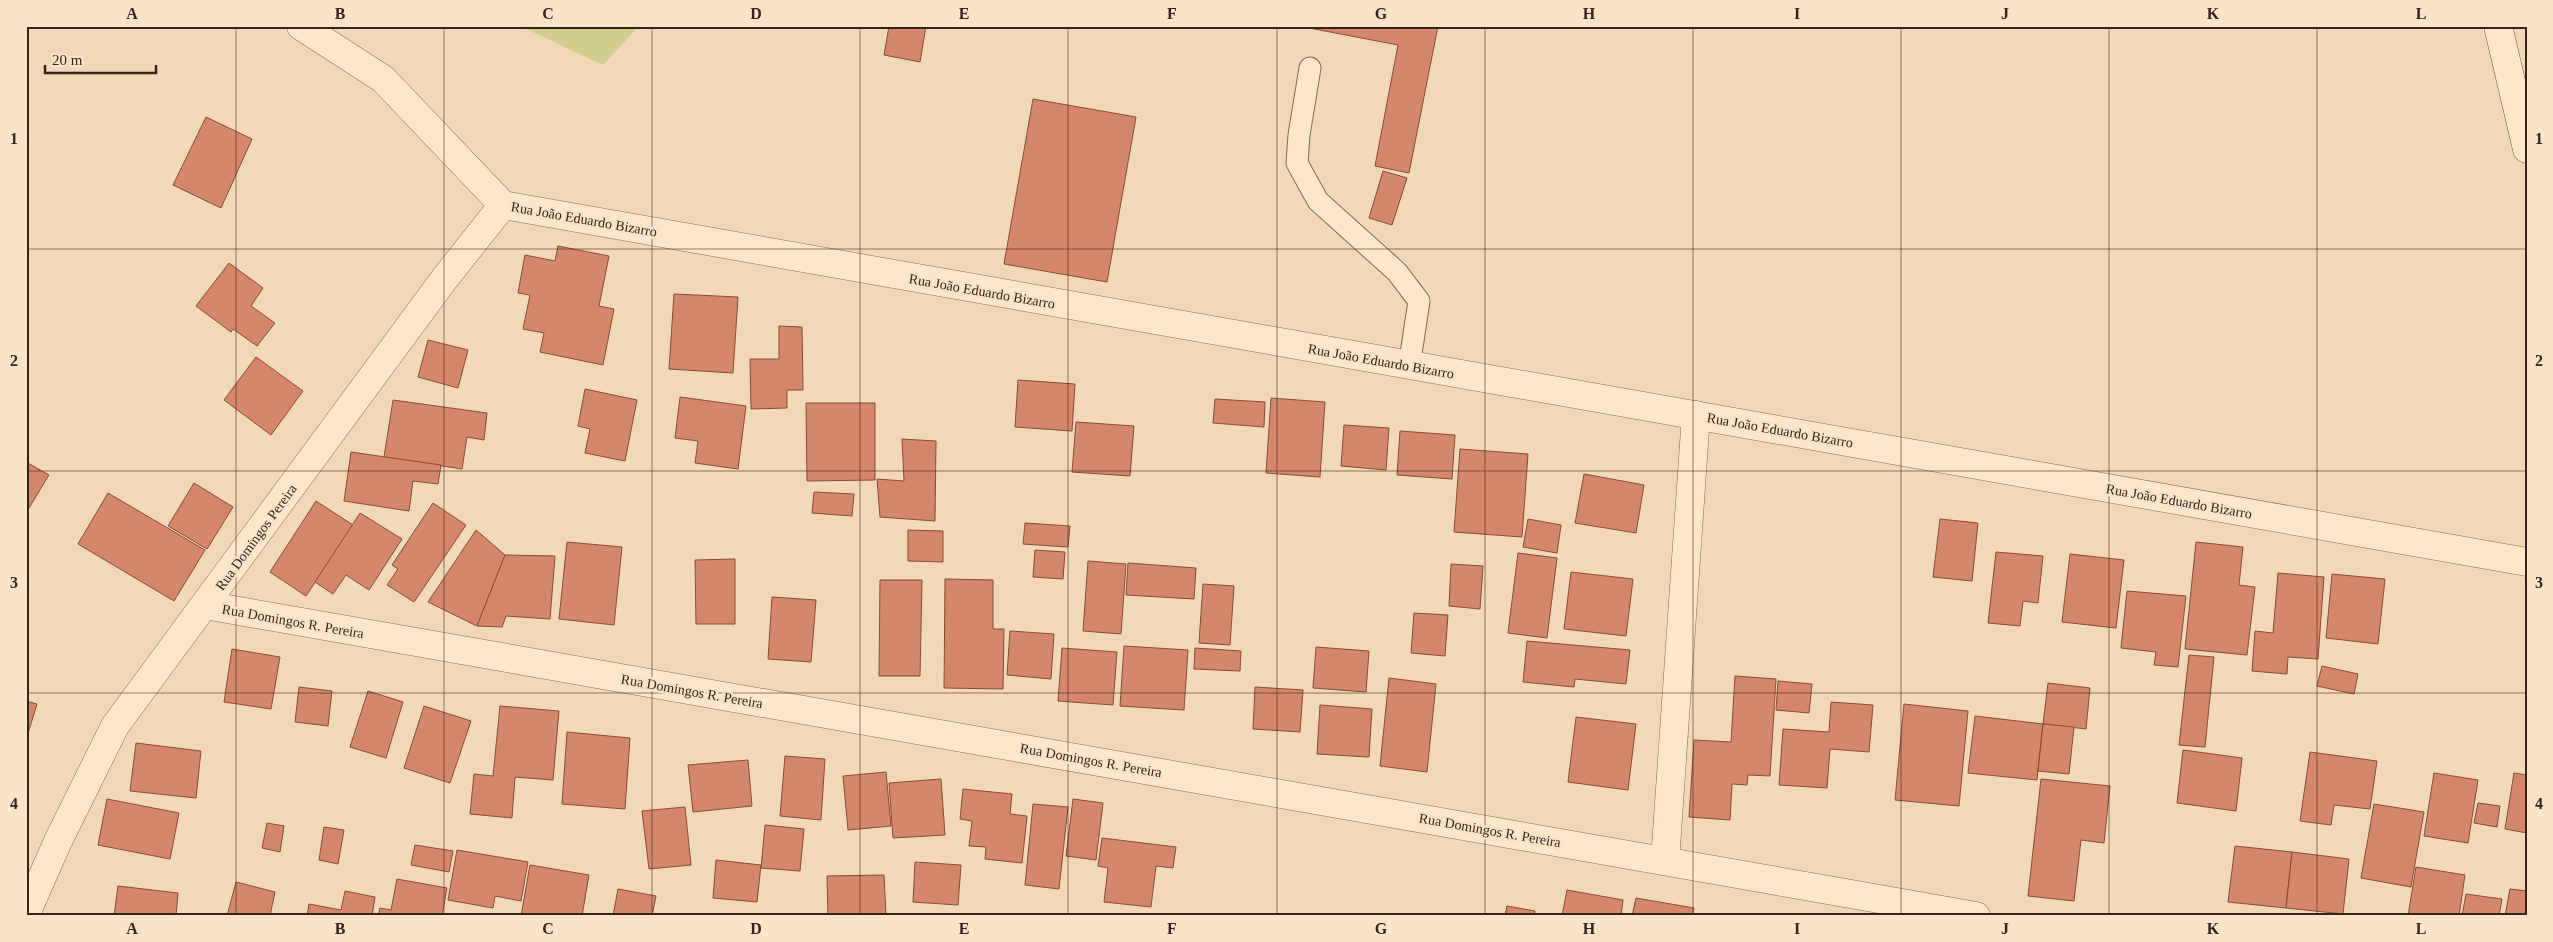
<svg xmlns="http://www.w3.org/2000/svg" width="2553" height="942" viewBox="0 0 2553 942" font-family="Georgia,serif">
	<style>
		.green { fill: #d0ce8c }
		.building { fill: #d4876a; stroke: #8a4b36 }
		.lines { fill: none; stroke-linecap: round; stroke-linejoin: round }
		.lane-casing { stroke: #886752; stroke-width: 23 }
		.street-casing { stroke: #886752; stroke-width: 29 }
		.secondary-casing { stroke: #6a4835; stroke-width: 29 }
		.lane { stroke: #fce7cb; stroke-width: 21 }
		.street { stroke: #fce7cb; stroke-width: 28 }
		.secondary { stroke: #fce7cb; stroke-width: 28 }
		.grid { fill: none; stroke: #362319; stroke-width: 1; stroke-opacity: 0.55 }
		.labels { text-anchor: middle; stroke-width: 5; stroke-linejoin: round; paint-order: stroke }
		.street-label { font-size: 14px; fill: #362319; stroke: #f8e4c8 }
		.neatline { fill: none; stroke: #362319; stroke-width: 2 }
		.grid-label { font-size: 16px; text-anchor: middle; font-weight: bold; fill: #362319 }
	</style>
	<rect width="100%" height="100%" fill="#f1d8b8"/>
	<path class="green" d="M520 26H639L603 65Z"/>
	<g class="building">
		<path d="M889 26H926L920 62 884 55Z"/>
		<path d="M1299 26H1438L1409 173 1375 166 1398 45Z"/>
		<path d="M1033 99 1136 117 1107 282 1004 264Z"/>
		<path d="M206 117 252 139 221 208 173 185Z"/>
		<path d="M1383 171 1407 178 1392 225 1369 218Z"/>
		<path d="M558 246 609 256 599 306 614 309 603 365 540 352 544 333 523 329 530 295 518 293 525 255 555 261Z"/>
		<path d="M229 263 263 288 251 306 275 323 257 346 233 329 231 332 196 306Z"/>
		<path d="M674 294 738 297 733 373 669 369Z"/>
		<path d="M779 326 802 327 803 390H787V408L751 409 750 359H779Z"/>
		<path d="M428 340 468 350 458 388 418 377Z"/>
		<path d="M256 357 303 391 271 435 224 400Z"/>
		<path d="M1018 380 1075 384 1072 431 1015 427Z"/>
		<path d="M585 389 637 400 625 461 585 453 590 429 578 426Z"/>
		<path d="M680 397 746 406 738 469 695 463 698 441 675 438Z"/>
		<path d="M1271 398 1325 402 1320 477 1266 473Z"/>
		<path d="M1215 399 1265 402 1264 427 1213 423Z"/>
		<path d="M393 400 487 413 484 440 467 437 462 469 384 457Z"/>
		<path d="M806 403H875V480L807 481Z"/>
		<path d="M1076 422 1134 426 1130 476 1072 472Z"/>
		<path d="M1344 425 1389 428 1386 470 1341 466Z"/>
		<path d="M1400 431 1455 435 1452 479 1397 475Z"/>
		<path d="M902 439 936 441 935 521 880 517 877 479 904 481Z"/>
		<path d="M1460 449 1528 454 1522 537 1454 532Z"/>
		<path d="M351 452 441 465 438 484 413 481 409 511 344 501Z"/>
		<path d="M26 462 49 475 26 513Z"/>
		<path d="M1584 474 1644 485 1636 533 1575 523Z"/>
		<path d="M194 483 233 507 207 549 168 526Z"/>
		<path d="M814 492 854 494 852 516 812 513Z"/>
		<path d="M108 493 205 550 174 601 78 544Z"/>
		<path d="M316 501 353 525 306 596 270 572Z"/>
		<path d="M433 503 466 525 414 602 387 585 398 569 392 565Z"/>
		<path d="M360 513 402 539 369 590 346 575 333 594 315 582Z"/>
		<path d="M1528 519 1561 525 1557 553 1523 547Z"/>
		<path d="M1940 519 1978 523 1972 581 1933 577Z"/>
		<path d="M1025 523 1070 526 1068 547 1023 544Z"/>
		<path d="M476 530 505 555 477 626 428 602Z"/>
		<path d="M908 530 943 531V562L908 561Z"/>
		<path d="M567 542 622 547 614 625 559 619Z"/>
		<path d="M2196 542 2243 547 2239 585 2255 587 2247 655 2185 649Z"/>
		<path d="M1035 550 1065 552 1063 579 1033 577Z"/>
		<path d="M1996 552 2043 556 2038 603 2023 601 2020 626 1988 623Z"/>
		<path d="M1518 553 1557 558 1547 638 1508 633Z"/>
		<path d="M2070 554 2124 560 2116 628 2062 622Z"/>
		<path d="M505 555 555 556 550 619 506 616 502 627 477 626Z"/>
		<path d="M735 559V624H696L695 560Z"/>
		<path d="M1088 561 1126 564 1121 634 1083 631Z"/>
		<path d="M1128 563 1196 568 1194 599 1126 595Z"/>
		<path d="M1451 564 1483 566 1480 609 1449 606Z"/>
		<path d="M1571 572 1633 579 1626 636 1564 629Z"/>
		<path d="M2278 573 2324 577 2318 659 2288 657 2287 674 2252 671 2255 631 2273 633Z"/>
		<path d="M2332 574 2385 579 2378 644 2326 638Z"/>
		<path d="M945 579 993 580V629H1004L1003 689 944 688Z"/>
		<path d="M880 580H922L920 676H879Z"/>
		<path d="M1203 584 1234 586 1230 645 1199 643Z"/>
		<path d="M2127 591 2186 596 2178 667 2154 665 2156 652 2121 648Z"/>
		<path d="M772 597 816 600 811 662 768 659Z"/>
		<path d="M1414 613 1448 615 1445 656 1411 653Z"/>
		<path d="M1010 631 1054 634 1051 679 1007 675Z"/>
		<path d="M1527 641 1630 650 1626 684 1575 679 1574 687 1523 682Z"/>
		<path d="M1124 646 1188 650 1184 710 1120 706Z"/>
		<path d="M1316 647 1369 651 1366 692 1313 688Z"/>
		<path d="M1062 648 1117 652 1113 705 1058 701Z"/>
		<path d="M1195 648 1241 651 1240 671 1194 669Z"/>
		<path d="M232 649 280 657 271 709 224 702Z"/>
		<path d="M2189 655 2214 657 2205 747 2179 745Z"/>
		<path d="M2322 666 2358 674 2354 694 2317 686Z"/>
		<path d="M1735 676 1776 679 1770 776 1748 775 1747 785 1732 784 1730 820 1689 817 1694 740 1731 742Z"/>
		<path d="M1389 678 1436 684 1427 772 1380 766Z"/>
		<path d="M1778 681 1812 684 1809 713 1776 710Z"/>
		<path d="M2048 683 2090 688 2086 729 2043 724Z"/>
		<path d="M299 687 332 691 328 726 295 722Z"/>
		<path d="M1255 687 1303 690 1300 732 1253 729Z"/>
		<path d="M368 691 403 702 386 758 350 747Z"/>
		<path d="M26 701 37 704 26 740Z"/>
		<path d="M1831 702 1873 705 1869 752 1830 749 1827 788 1779 785 1783 729 1829 732Z"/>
		<path d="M1904 704 1968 711 1959 806 1895 800Z"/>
		<path d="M1320 705 1372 709 1369 757 1317 754Z"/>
		<path d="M424 706 471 721 450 783 404 768Z"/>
		<path d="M500 706 559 711 553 780 515 777 512 818 470 814 474 774 493 776Z"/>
		<path d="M1975 716 2043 724 2037 780 1968 773Z"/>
		<path d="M1576 717 1636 724 1628 790 1568 782Z"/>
		<path d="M2043 724 2074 727 2069 774 2038 771Z"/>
		<path d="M567 732 630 738 625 809 562 804Z"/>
		<path d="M136 743 201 751 196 798 130 791Z"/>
		<path d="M2183 750 2242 758 2236 811 2177 803Z"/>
		<path d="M2310 752 2377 761 2370 809 2334 805 2331 825 2300 821Z"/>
		<path d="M785 756 825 759 821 820 780 816Z"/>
		<path d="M748 760 752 806 693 812 688 765Z"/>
		<path d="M886 772 891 826 848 830 843 776Z"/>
		<path d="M2434 773 2478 780 2468 843 2424 836Z"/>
		<path d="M2514 773 2527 775V833L2505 829Z"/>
		<path d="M941 779 945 835 893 838 889 783Z"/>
		<path d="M2041 779 2110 786 2104 843 2081 840 2074 901 2028 896Z"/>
		<path d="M963 789 1012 794 1010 814 1027 816 1022 863 985 859 986 847 969 846 972 821 960 819Z"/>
		<path d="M107 799 179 813 170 859 98 845Z"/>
		<path d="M1073 799 1103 803 1096 860 1066 856Z"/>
		<path d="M2478 803 2500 806 2497 827 2474 823Z"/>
		<path d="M1033 804 1068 807 1059 889 1025 885Z"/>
		<path d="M2374 804 2424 812 2411 887 2361 878Z"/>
		<path d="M685 807 691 865 649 869 642 811Z"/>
		<path d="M267 823 284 826 280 852 262 848Z"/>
		<path d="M765 825 804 829 800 871 761 868Z"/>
		<path d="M324 827 344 830 338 864 319 860Z"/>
		<path d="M1102 838 1176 847 1173 868 1156 866 1151 907 1104 902 1108 868 1098 866Z"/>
		<path d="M415 845 453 851 449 872 411 865Z"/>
		<path d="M2235 846 2292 852 2286 908 2228 902Z"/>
		<path d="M457 850 528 862 521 901 495 896 493 908 448 900Z"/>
		<path d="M2292 852 2349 859 2343 914 2286 908Z"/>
		<path d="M716 860 761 865 757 902 713 898Z"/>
		<path d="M915 862 961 865 958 905 913 902Z"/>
		<path d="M530 865 589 875 582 916H521Z"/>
		<path d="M2416 867 2465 875 2459 916H2408Z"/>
		<path d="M884 875 886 915 828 916 827 876Z"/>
		<path d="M397 879 447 888 442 916H378L380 908 391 910Z"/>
		<path d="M236 882 275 892 270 916H227Z"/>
		<path d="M118 886 178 893 176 916H114Z"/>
		<path d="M618 889 656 896 652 916H613Z"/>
		<path d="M2510 889 2527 891V916H2505Z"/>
		<path d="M1567 890 1623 900 1621 916H1562Z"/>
		<path d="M345 891 375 897 372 916H307L309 904 341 910Z"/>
		<path d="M2466 894 2502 899 2499 916H2462Z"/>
		<path d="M1636 898 1694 908 1692 916H1632Z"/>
		<path d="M1507 906 1535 911 1534 916H1505Z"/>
	</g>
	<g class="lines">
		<g class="lane-casing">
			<path id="lane" d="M1310 68 1299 135 1297 163 1318 201 1397 272 1419 301 1409 367"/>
		</g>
		<g class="street-casing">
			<g id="street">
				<path d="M301 26 383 79 503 205 2527 562"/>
				<path d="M205 605 1976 916"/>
				<path d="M1665 861 1696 415"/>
				<path d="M26 914 58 841 115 726 445 278 503 205"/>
			</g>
		</g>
		<g class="secondary-casing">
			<path id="secondary" d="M2498 26 2527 149"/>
		</g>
		<use href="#lane" class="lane"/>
		<use href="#street" class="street"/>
		<use href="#secondary" class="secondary"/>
	</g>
	<path class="grid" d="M236 26V916M444 26V916M652 26V916M860 26V916M1068 26V916M1277 26V916M1485 26V916M1693 26V916M1901 26V916M2109 26V916M2317 26V916M26 249H2527M26 471H2527M26 693H2527"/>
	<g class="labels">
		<g class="street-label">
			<text transform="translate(584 219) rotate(10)" y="5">Rua João Eduardo Bizarro</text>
			<text transform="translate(982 291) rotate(10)" y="5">Rua João Eduardo Bizarro</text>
			<text transform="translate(1381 361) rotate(10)" y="5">Rua João Eduardo Bizarro</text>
			<text transform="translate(1780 430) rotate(10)" y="5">Rua João Eduardo Bizarro</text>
			<text transform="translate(2179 501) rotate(10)" y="5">Rua João Eduardo Bizarro</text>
			<text transform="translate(256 537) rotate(-54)" y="5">Rua Domingos Pereira</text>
			<text transform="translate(293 621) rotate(10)" y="5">Rua Domingos R. Pereira</text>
			<text transform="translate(692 691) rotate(10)" y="5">Rua Domingos R. Pereira</text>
			<text transform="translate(1091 760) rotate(10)" y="5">Rua Domingos R. Pereira</text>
			<text transform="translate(1490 830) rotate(10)" y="5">Rua Domingos R. Pereira</text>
		</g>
	</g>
	<rect width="2553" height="942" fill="none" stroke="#f8e4c8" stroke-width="55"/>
	<path d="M45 65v8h111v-8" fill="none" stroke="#362319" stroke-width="2.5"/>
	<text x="52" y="65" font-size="15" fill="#362319" stroke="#f8e4c8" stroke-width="4" paint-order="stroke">20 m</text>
	<rect x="28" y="28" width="2498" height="886" class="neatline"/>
	<g class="grid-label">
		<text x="132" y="19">A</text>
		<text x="340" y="19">B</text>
		<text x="548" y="19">C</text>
		<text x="756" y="19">D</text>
		<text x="964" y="19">E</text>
		<text x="1172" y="19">F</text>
		<text x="1381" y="19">G</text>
		<text x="1589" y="19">H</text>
		<text x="1797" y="19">I</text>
		<text x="2005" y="19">J</text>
		<text x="2213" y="19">K</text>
		<text x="2421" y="19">L</text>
		<text x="14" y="144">1</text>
		<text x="2539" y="144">1</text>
		<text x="14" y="366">2</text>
		<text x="2539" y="366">2</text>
		<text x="14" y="588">3</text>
		<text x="2539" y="588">3</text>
		<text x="14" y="809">4</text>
		<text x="2539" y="809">4</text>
		<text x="132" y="934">A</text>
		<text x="340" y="934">B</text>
		<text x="548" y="934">C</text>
		<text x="756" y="934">D</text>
		<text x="964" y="934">E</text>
		<text x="1172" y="934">F</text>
		<text x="1381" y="934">G</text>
		<text x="1589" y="934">H</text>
		<text x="1797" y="934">I</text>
		<text x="2005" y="934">J</text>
		<text x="2213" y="934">K</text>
		<text x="2421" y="934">L</text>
	</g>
</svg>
